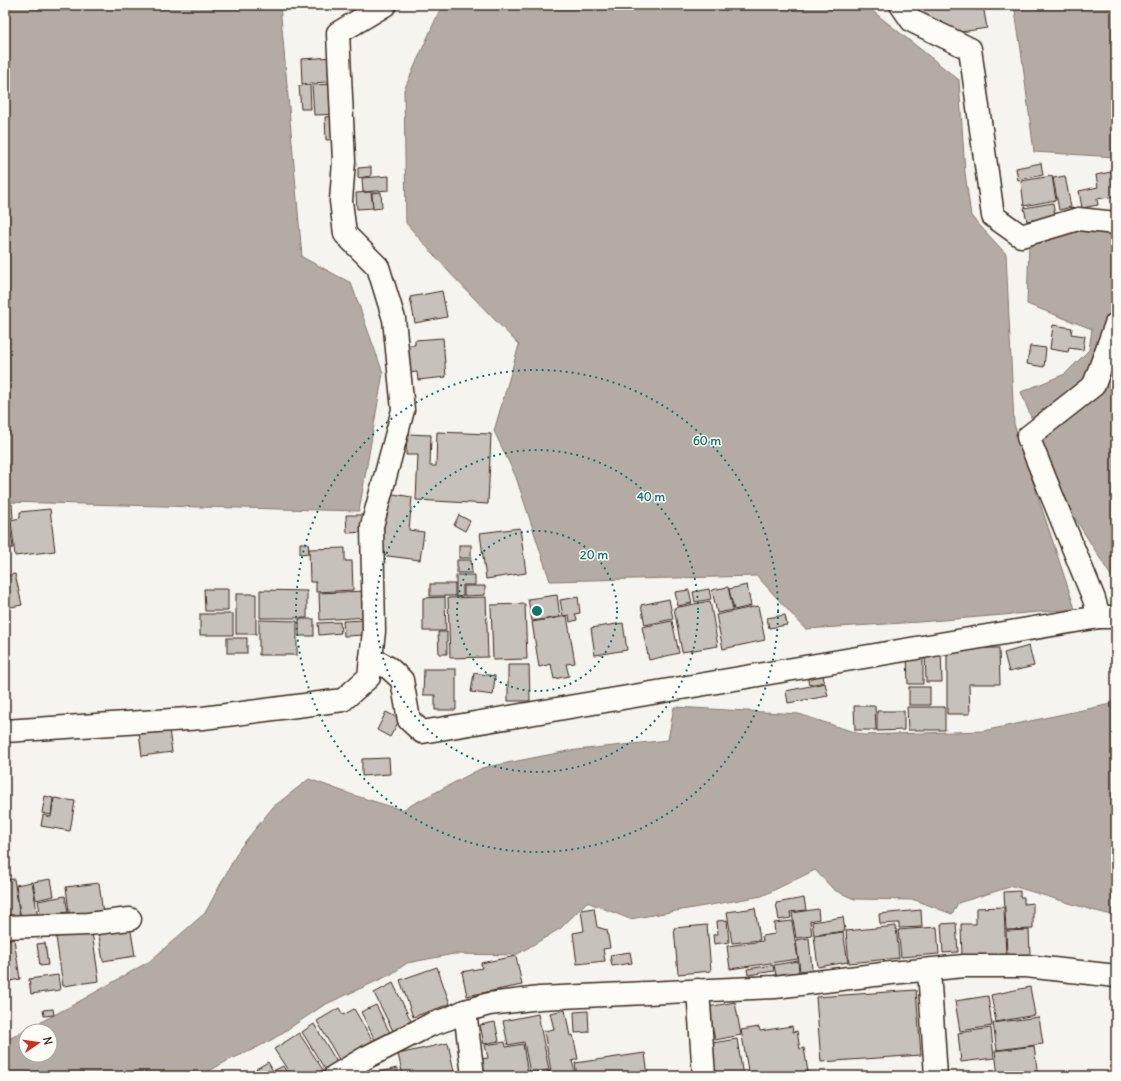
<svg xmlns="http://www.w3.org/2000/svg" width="1121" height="1081" viewBox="0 0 1121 1081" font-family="Delius,sans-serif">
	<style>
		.water { fill: #b4aca4; stroke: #84786e; fill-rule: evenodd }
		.building { fill: #c7c1bb; stroke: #3b2a1e }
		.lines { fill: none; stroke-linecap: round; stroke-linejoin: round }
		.minor-casing { stroke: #3b2a1e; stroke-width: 25 }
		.major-casing { stroke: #3b2a1e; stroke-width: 25 }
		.minor { stroke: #fdfcf7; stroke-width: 22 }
		.major { stroke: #fdfcf7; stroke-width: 22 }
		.ring { fill: none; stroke: #0f766e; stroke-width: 2; stroke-dasharray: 2 4 }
		.centre { fill: #0f766e; stroke: #fdfcf7; stroke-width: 2 }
		.ring-label { font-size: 12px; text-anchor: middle; font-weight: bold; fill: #0f766e; stroke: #fdfcf7; stroke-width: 3; stroke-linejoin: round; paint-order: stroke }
	</style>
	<rect width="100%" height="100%" fill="#f5f4ee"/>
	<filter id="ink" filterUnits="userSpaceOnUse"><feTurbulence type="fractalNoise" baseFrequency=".025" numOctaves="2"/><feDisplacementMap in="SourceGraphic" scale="8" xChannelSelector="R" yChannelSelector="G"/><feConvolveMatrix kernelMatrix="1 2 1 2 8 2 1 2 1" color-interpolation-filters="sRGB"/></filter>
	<g filter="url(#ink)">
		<g class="water">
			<path d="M5 5H280L302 257 351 283 383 373 359 511 5 502Z"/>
			<path d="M442 5H865L959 80 965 173 971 216 1006 254 1014 424 1075 609 919 622 805 629 757 576 550 581 516 477 494 431 519 345 448 271 406 223 404 90Z"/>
			<path d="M1014 5H1116V157L1034 152 1021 50Z"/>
			<path d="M1085 223 1116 229V584L1065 502 1021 392 1065 374 1089 350 1092 329 1027 304 1029 245Z"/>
			<path d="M1116 693V916L1092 910 1013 886 958 903 952 914 915 900 854 899 834 890 815 870 762 896 630 919 587 902 561 928 516 955 454 954 407 963 390 975 324 1005 273 1039 254 1049 227 1061 200 1076H5V1041L73 1005 150 961 205 913 240 848 273 807 309 779 353 795 402 810 482 768 568 751 668 740 674 707 799 714 863 735 983 731 1111 704ZM26 1031H50V1055H26Z"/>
		</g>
		<g class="building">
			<path d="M905 5H983L987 28 954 33Z"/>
			<path d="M335 57 337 81 302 84 301 59Z"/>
			<path d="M338 84 340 114 314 115 312 85Z"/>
			<path d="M310 85 311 109H301L299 86Z"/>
			<path d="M339 116 341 139 326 140 325 117Z"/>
			<path d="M1041 163 1043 175 1018 180 1016 168Z"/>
			<path d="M371 167V176L358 178V168Z"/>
			<path d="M1116 171V196L1097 199 1098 205 1082 208 1079 191 1098 187 1096 175Z"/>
			<path d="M389 176V190L363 192 362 178Z"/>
			<path d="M1052 176 1056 200 1024 206 1021 181Z"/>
			<path d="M1065 176 1071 207 1059 210 1053 178Z"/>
			<path d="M371 192 373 208 357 209 356 193Z"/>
			<path d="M381 192 382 208 373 209 372 193Z"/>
			<path d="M1053 203 1055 216 1027 221 1024 208Z"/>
			<path d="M442 291 447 317 415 323 410 297Z"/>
			<path d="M1053 325 1072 328 1071 334 1085 336 1083 350 1069 348 1068 352 1050 349Z"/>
			<path d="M443 338 446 377 418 380 417 372 408 373 405 345H415V340Z"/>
			<path d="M1030 346 1046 348 1044 367 1027 364Z"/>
			<path d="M437 432 491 434 488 504 416 500 418 455H406L407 434 431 435 430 466H436Z"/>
			<path d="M387 493 412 497 409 530 424 532 420 560 380 555Z"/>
			<path d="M5 504H12L13 518H9L13 548H5Z"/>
			<path d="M50 509 55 551 15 556 11 520 20 518V512Z"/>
			<path d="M346 515H365L366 532 347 533Z"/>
			<path d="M459 515 470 521 465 531 454 525Z"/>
			<path d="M520 528 526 573 486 579 480 533Z"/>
			<path d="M300 543H308L309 553 300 554Z"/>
			<rect x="459" y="545" width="12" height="13"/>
			<path d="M345 548V561H352L353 590 316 592V582H310L309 549Z"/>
			<path d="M457 560H471L472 573H457Z"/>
			<path d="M15 574 22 605 5 608V576Z"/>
			<path d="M456 575H475V585H463V596L456 597Z"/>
			<rect x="430" y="584" width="25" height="12"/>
			<path d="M747 585 751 606 734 610 729 589Z"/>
			<path d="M464 586H485V595L464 596Z"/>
			<path d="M728 587 733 610 717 613 712 590Z"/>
			<path d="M204 589H228V611H205Z"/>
			<path d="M709 589 711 599 695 602 693 592Z"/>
			<path d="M260 590 307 591V618H260Z"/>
			<path d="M689 590 692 603 678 606 675 592Z"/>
			<path d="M367 591 368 617 320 620 319 593Z"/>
			<rect x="236" y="594" width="20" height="40"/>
			<path d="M557 595 560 617 532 621 528 599Z"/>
			<path d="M445 597 446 631H423V598Z"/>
			<path d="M486 597 488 657 450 658 448 598Z"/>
			<path d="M578 597 580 613 575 614 577 620 570 622 569 615 563 616 560 600Z"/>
			<path d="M669 599 673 619 645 625 641 605Z"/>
			<path d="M710 601 718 646 682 652 674 608Z"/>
			<path d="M525 604 527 659 493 660 491 605Z"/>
			<path d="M758 606 765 640 723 649 716 615Z"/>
			<rect x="200" y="614" width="33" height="21"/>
			<path d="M785 615 787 625 769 628 767 618Z"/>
			<path d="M567 616 575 663 566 664 569 676 554 679 551 664 539 667 532 622Z"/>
			<rect x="299" y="619" width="15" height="17"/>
			<path d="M259 620 297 621V655H259Z"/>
			<path d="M365 620 366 635 344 636 343 621Z"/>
			<path d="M672 621 679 653 649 660 642 627Z"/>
			<path d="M340 622 341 633 319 635 318 623Z"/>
			<path d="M623 623 627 650 595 655 591 628Z"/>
			<path d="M438 632H447V654H439Z"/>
			<rect x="227" y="638" width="20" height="15"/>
			<path d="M1029 646 1034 666 1009 672 1004 653Z"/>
			<path d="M947 648H999L1000 684H969L970 714H947Z"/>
			<path d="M941 649 942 682H926L925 650Z"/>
			<path d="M907 656H923V684H908Z"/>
			<path d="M508 665H529L530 701H508Z"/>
			<path d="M822 668 824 682 809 685 806 671Z"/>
			<path d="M424 669H456V710H435V695H423Z"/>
			<path d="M474 673 495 676 493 695 471 692Z"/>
			<path d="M825 683 828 696 788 703 786 691Z"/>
			<rect x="909" y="687" width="21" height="18"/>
			<path d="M854 706H875L876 730H855Z"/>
			<path d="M907 707H945V730H908Z"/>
			<path d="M877 711H904V730L877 731Z"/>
			<path d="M386 712 400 719 390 737 377 730Z"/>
			<path d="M169 729 172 752 142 756 139 732Z"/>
			<path d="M389 758 390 774 362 776V759Z"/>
			<path d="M45 796 53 798 51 815 42 813Z"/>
			<path d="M54 798 75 801 70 831 41 826 43 815 51 817Z"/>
			<path d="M14 879 20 917 7 919 5 909V880Z"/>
			<path d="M51 879 54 896 36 900 33 882Z"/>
			<path d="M32 882 38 917 21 920 16 885Z"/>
			<path d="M99 883 103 915 70 920 66 887Z"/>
			<path d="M1020 891V897H1024V904L1033 903V929L1006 930 1004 892Z"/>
			<path d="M65 896 68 912 41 917 38 901Z"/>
			<path d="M804 898 806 910 790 912 791 918 779 920 776 903Z"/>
			<path d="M1004 907 1006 956 962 957 961 924H976V908Z"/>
			<path d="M594 908 597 927 607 930 610 948 603 949 605 961 577 964 573 933 584 931 581 910Z"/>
			<path d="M755 908 760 940 732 943 727 912Z"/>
			<path d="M818 909 819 919 810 921 812 936 796 938 792 913Z"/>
			<path d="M921 910 922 927 899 928V923L880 924 879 914Z"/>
			<path d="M843 917 845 931 814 935 812 922Z"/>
			<path d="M727 920 729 942 714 944 713 935 718 934 717 921Z"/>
			<path d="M792 921 798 959 730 969 727 946 763 941 762 936 775 934 774 923Z"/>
			<path d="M956 923 958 952 943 953 941 924Z"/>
			<path d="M130 925 135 956 103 961 98 930Z"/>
			<path d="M707 925 711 971 678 974 674 928Z"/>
			<path d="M896 926 899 958 849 963 846 931Z"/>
			<path d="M937 927 939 954 901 957 898 930Z"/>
			<path d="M1029 930 1030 955 1007 956 1006 931Z"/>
			<path d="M92 932 99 981 63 986 56 937Z"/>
			<path d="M843 932 848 962 818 967 814 936Z"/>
			<path d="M809 938 812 969 800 971 796 940Z"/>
			<path d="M14 939 20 979 5 982V941Z"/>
			<path d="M45 943 48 965 40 966 37 944Z"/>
			<path d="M630 952 632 963 612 966 610 955Z"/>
			<path d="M516 956 522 985 467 996 462 972 482 968 481 963Z"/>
			<path d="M798 961 799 972 776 975 774 965Z"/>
			<path d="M773 965 774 971 748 975 747 969Z"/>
			<path d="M437 967 450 1004 413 1017 400 980Z"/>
			<path d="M58 975 60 990 31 994 29 979Z"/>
			<path d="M393 983 411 1021 393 1031 374 993Z"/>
			<path d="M1030 987 1035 1015 996 1022 991 995Z"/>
			<path d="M916 990 921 1055 821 1062 816 997Z"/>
			<path d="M988 996 992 1026 960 1031 955 1001Z"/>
			<path d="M735 1002 741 1035 715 1040 708 1007Z"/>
			<path d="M376 1005 390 1033 375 1040 361 1012Z"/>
			<path d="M339 1008 343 1015 354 1009 374 1043 341 1063 317 1021Z"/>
			<path d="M53 1009 54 1015 44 1016 43 1010Z"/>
			<path d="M565 1010 570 1036 573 1035 578 1059 572 1061 575 1072 555 1076H547V1072L551 1071 544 1031 554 1029 550 1013Z"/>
			<path d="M588 1011 589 1032 575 1033 574 1012Z"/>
			<path d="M538 1014 549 1070 530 1073 524 1042 508 1045 503 1021Z"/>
			<path d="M1039 1017 1043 1044 997 1050 993 1023Z"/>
			<path d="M495 1022 499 1041 484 1044 480 1025Z"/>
			<path d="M314 1024 338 1064 326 1071 302 1032Z"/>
			<path d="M792 1026 793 1032 797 1031 800 1049 804 1048 808 1072 785 1076H749L741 1030 759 1027 760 1031Z"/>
			<path d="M991 1028 994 1058 961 1062 958 1033Z"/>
			<path d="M299 1033 323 1070 314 1076H299L296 1072 291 1075 274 1049Z"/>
			<path d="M737 1039 743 1076H711L706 1044Z"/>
			<path d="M505 1042 506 1047 523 1044 528 1075 521 1076H476L473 1060 488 1058 485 1045Z"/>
			<path d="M448 1043 455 1076H403L398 1054Z"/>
			<path d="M1034 1046 1038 1076H998L995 1051Z"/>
			<path d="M645 1053 648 1076H577L575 1063Z"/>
			<path d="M268 1062 273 1071 283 1066 289 1076H261L256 1069Z"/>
			<path d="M397 1068 399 1076H375V1073Z"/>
		</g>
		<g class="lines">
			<g class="minor-casing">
				<g id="minor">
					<path d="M901 5 912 21 970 49 993 216 1021 236 1078 219 1116 223"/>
					<path d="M1099 617 1094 599 1028 437 1094 385 1116 324"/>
					<path d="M371 658 389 668 402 680 409 720 422 732 1099 617H1116"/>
					<path d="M5 731 203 718 343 700 369 677 374 631 372 526 403 410 394 319 378 267 345 234 341 201 344 161 338 33 385 5"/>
					<path d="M5 927 88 924 130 919"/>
					<path d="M929 970 936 1076"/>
					<path d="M698 990 704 1076"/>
					<path d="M465 1011 473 1076"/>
				</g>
			</g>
			<g class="major-casing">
				<path id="major" d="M335 1076 367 1057 430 1025 450 1018 465 1011 489 1004 540 998 775 987 891 973 964 966H1026L1116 976"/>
			</g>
			<use href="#minor" class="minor"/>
			<use href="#major" class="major"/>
		</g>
	</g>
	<g class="ring">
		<circle cx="537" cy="611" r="80"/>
		<circle cx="537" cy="611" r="161"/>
		<circle cx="537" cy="611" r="241"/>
	</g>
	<circle cx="537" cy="611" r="6" class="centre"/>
	<g class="ring-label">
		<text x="707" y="445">60 m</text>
		<text x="651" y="501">40 m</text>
		<text x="594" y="559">20 m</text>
	</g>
	<rect width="1121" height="1081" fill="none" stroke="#fdfcf7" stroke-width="20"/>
	<rect x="10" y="10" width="1101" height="1061" fill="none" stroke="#3b2a1e" stroke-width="1.5" filter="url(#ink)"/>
	<g transform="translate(38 1043) rotate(77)"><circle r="19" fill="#fdfcf7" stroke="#afa8a0"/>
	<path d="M0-3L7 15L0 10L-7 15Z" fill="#c8321e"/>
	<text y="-6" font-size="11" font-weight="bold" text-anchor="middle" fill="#3b2a1e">N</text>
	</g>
</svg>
